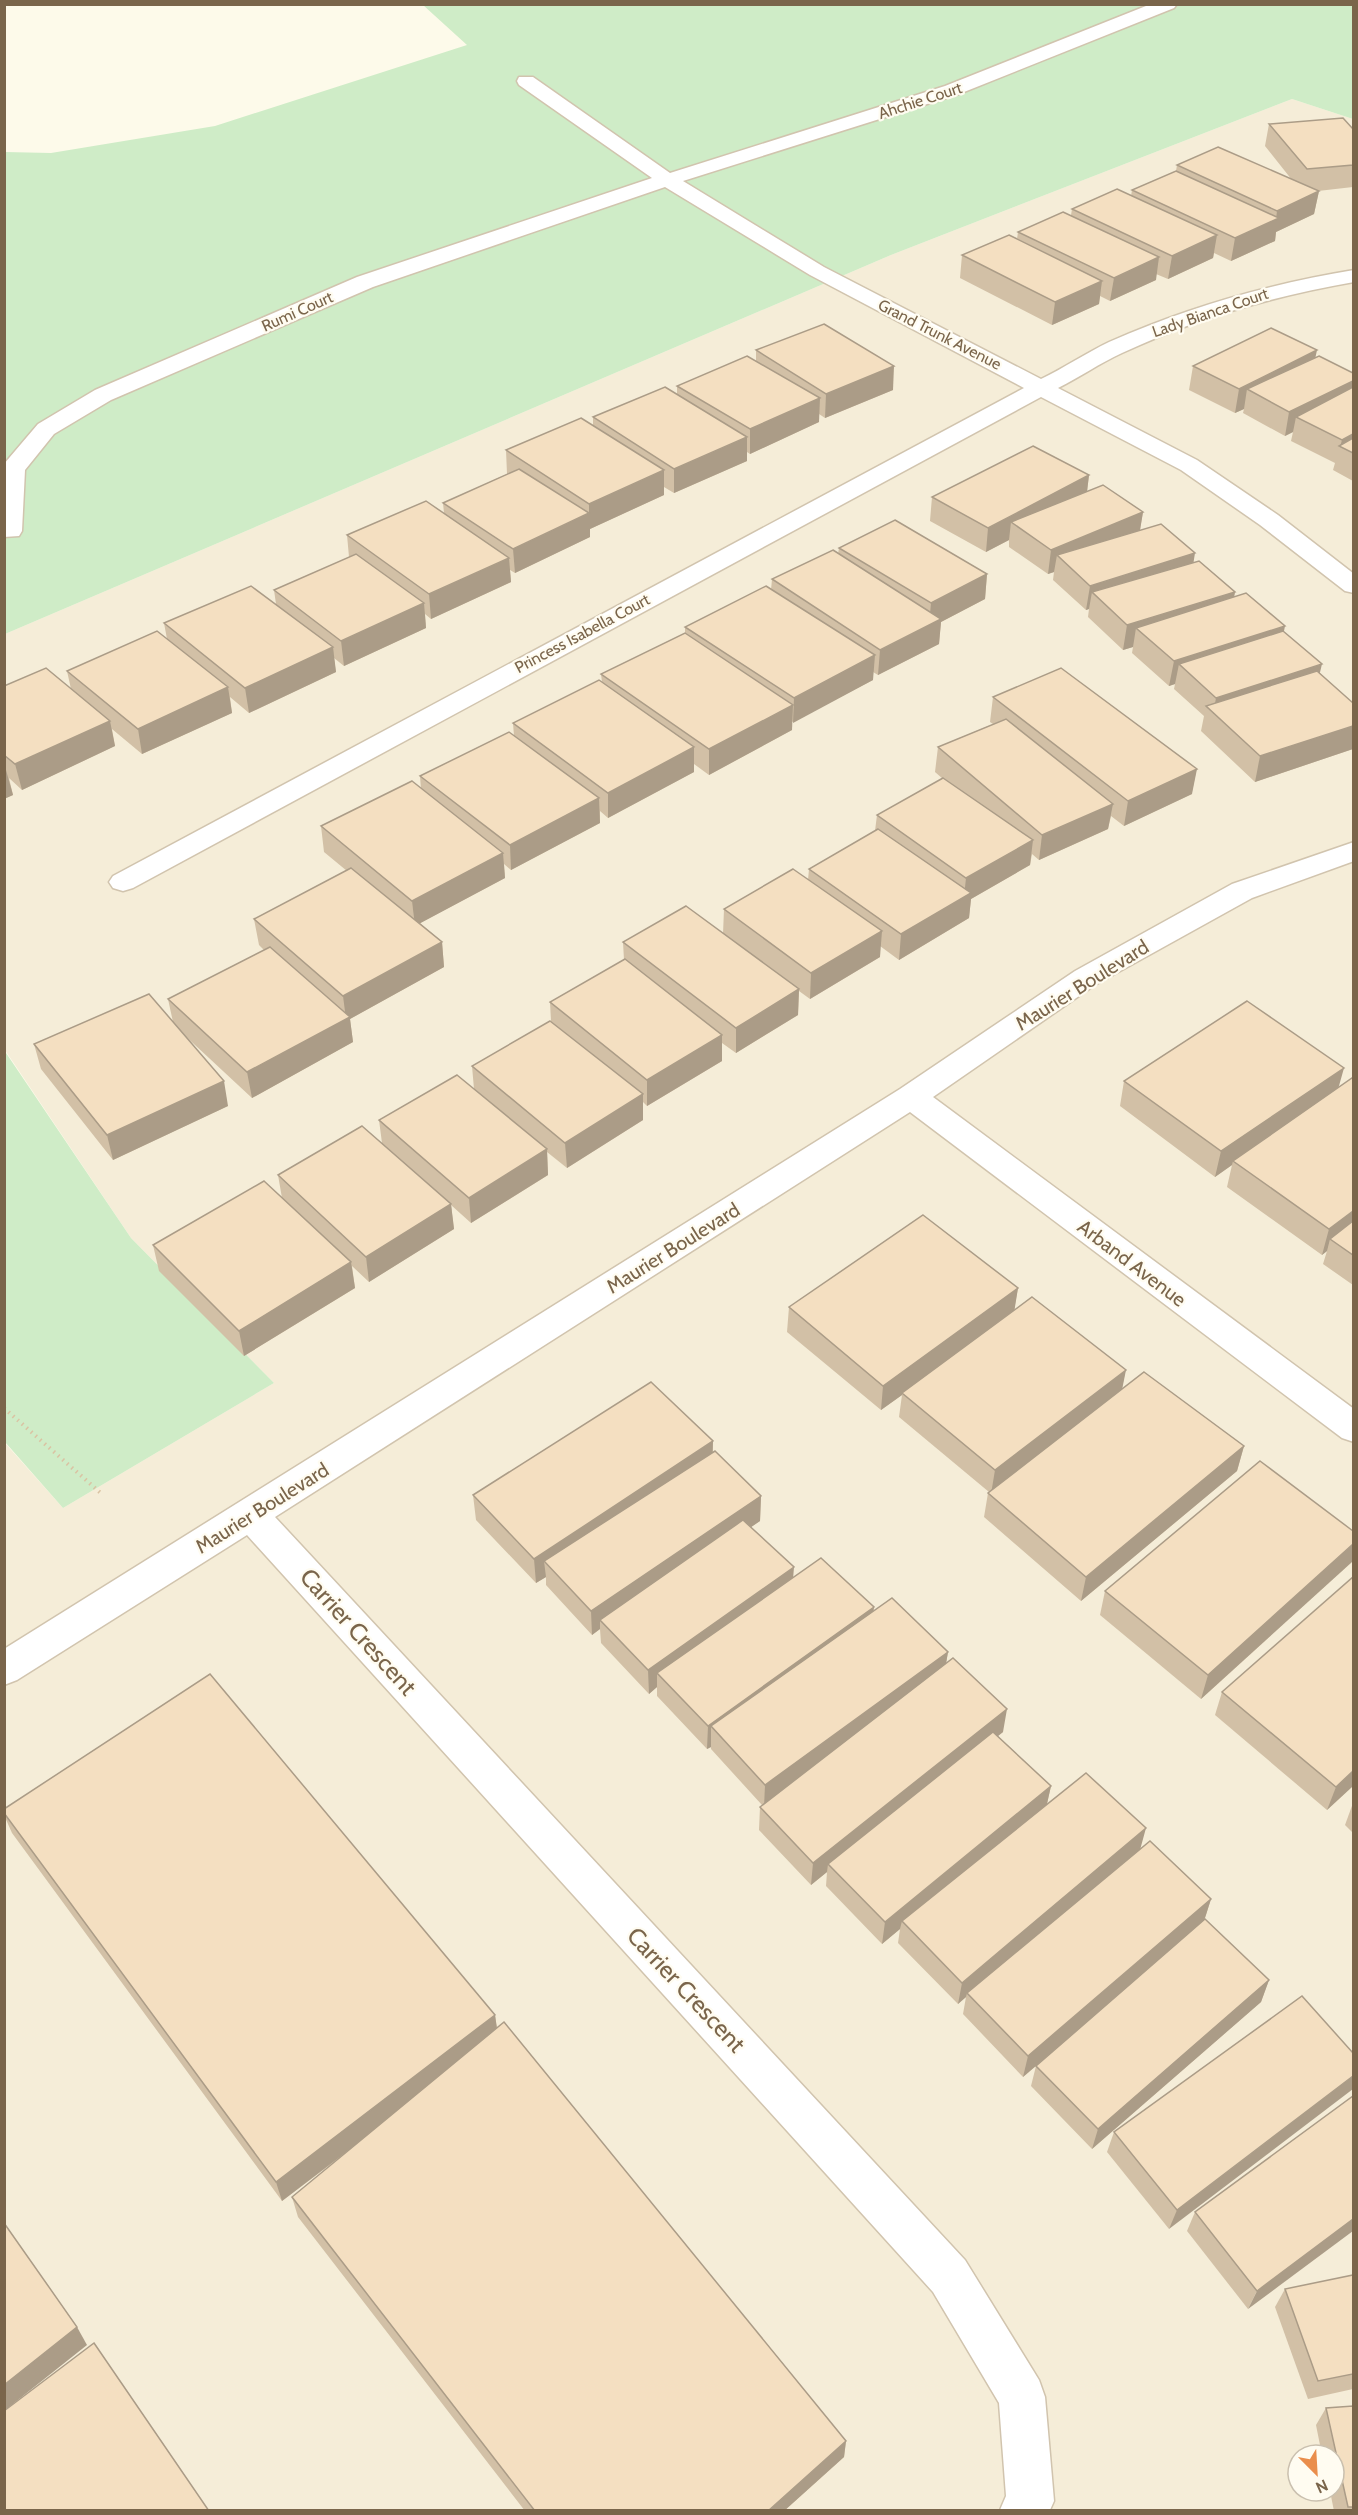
<svg xmlns="http://www.w3.org/2000/svg" width="1358" height="2515" viewBox="0 0 1358 2515" font-family="Cabin,sans-serif">
	<style>
		.residential { fill: #f5edd8; fill-rule: evenodd }
		.green { fill: #cfecc7 }
		.lines { fill: none; stroke-linecap: round; stroke-linejoin: round }
		.minor-casing { stroke: #d1c4ae; stroke-width: 3 }
		.path { stroke: #dac3a3; stroke-width: 4; stroke-dasharray: 1.5 4.5; stroke-linecap: butt }
		.minor { fill: #fff; fill-rule: evenodd }
		.wall { fill: #d2c0a6 }
		.shaded-wall { fill: #ab9c87 }
		.building { fill: #f4dfc1; stroke: #ab9c87; stroke-width: 1.5 }
		.labels { text-anchor: middle; stroke-width: 4.5; stroke-linejoin: round; paint-order: stroke }
		.far-street-label { font-size: 16px; fill: #7a654b; stroke: #fffcf1 }
		.street-label { font-size: 20px; fill: #7a654b; stroke: #fffcf1 }
		.near-street-label { font-size: 24px; fill: #7a654b; stroke: #fffcf1 }
	</style>
	<rect width="100%" height="100%" fill="#fdfaea"/>
	<path class="residential" d="M1292 99 1353 119V2510H5L4 1442 63 1508 274 1383 131 1238 5 1050V634L891 255ZM1298 2455H1334V2491H1298Z"/>
	<g class="green">
		<path d="M423 5H1353V119L1292 99 891 255 5 634V152L51 153 215 126 467 45Z"/>
		<path d="M4 1050 131 1238 274 1383 63 1508 5 1442Z"/>
	</g>
	<g class="lines">
		<g class="minor-casing">
			<g id="minor">
				<path d="M1151 4H1177L1174 8 959 94 683 181 824 267 1041 379C1064 368 1086 353 1109 342 1188 307 1269 284 1354 270V282C1273 296 1197 318 1122 353 1100 363 1080 377 1058 388L1197 460 1278 515 1354 574V593L1345 591 1260 525 1181 470 1041 397 133 888 123 891 113 888 109 882 113 876 1024 388 810 275 665 187 373 287 111 400 54 434 25 470 22 531 19 536 4 537V464L38 424 95 390 357 277 652 178 519 85 517 81 519 77H533L670 173 945 86Z"/>
				<path d="M1354 842V861L1252 898 1095 985 933 1097 1354 1409V1442L1342 1438 910 1112 275 1517 965 2260 1039 2380 1045 2397 1054 2501 1050 2510H1000L1006 2496 999 2403 933 2292 247 1535 17 1680 4 1685V1649L900 1089 1075 971 1232 884Z"/>
			</g>
		</g>
		<path class="path" d="M4 1408 103 1495"/>
		<use href="#minor" class="minor"/>
	</g>
	<g class="wall">
		<path d="M1269 124 1353 129V187L1318 191H1319L1314 214 1276 232 1275 241 1231 261 1214 253 1213 258 1168 279 1156 274V280L1110 301 1100 296 1099 304 1052 325 960 278 962 255 1017 239 1018 232 1071 215 1072 209 1131 196 1132 190 1176 171 1177 165 1292 180 1265 146Z"/>
		<path d="M756 350 893 390 825 418 819 414V422L750 454 747 452V461L674 493 664 487V495L590 529V537L515 573 510 570 511 582 431 619 425 614 426 628 344 666 334 658 336 672 249 713 230 697 232 713 142 754 112 729 115 746 22 790 9 778 13 795 4 799V686L71 689 67 671 167 639 164 623 276 604 274 590 349 557 347 535 444 513 443 503 507 474 506 450 593 426V417L677 394V386L756 361Z"/>
		<path d="M1316 357 1353 373V481L1333 470 1335 463 1291 441 1293 432 1285 436 1243 413 1244 409 1235 413 1189 390 1193 366Z"/>
		<path d="M1089 475 1087 492 1143 512 1140 530 1194 562 1235 592 1234 597 1284 632 1320 673 1353 703V749L1255 782 1201 731 1204 716 1174 689 1175 684 1169 686 1132 653 1133 647 1123 650 1088 617 1089 609 1086 610 1053 580 1054 572 1048 574 1009 547V540L986 552 930 521 932 497Z"/>
		<path d="M839 548 987 574 985 599 941 622 939 644 878 675 873 672V680L792 722V730L709 775 694 764V772L608 818 600 811V823L511 870 504 864 505 878 420 923 442 942 444 967 350 1019 353 1042 252 1098 181 1032 228 1106 113 1160 41 1069 34 1044 173 1022 168 999 264 950 259 945 254 919 347 871 324 852 321 826 421 789 420 776 514 736 513 723 602 682 601 674 685 633V627L771 590 772 579 838 554Z"/>
		<path d="M993 697 1192 794 1124 826 1111 816 1108 829 1039 860 1032 854 1030 865 971 899 969 918 899 960 880 946V957L810 999 799 991 798 1015 736 1053 722 1043V1061L647 1106 643 1102V1120L567 1168 547 1152 548 1175 471 1223 451 1205 454 1229 369 1282 352 1266 355 1288 244 1356 159 1271 153 1245 282 1198 278 1175 382 1143 379 1120 474 1089 472 1066 551 1021 550 1002 624 960 623 942 723 934 724 909 808 880 809 869 875 831 877 815 943 779 935 772 938 747 993 724 990 722Z"/>
		<path d="M1353 1079V1285L1323 1264 1327 1251 1322 1255 1227 1187 1232 1165 1215 1177 1120 1106 1124 1081 1339 1088Z"/>
		<path d="M1018 1288 1014 1310 1122 1389 1244 1446 1237 1471 1081 1601 984 1517 988 1493 989 1492 899 1417 902 1395 881 1410 787 1332 789 1307Z"/>
		<path d="M713 1441V1452L761 1496 760 1521 751 1527 793 1578 874 1607 873 1611 948 1652 946 1664 1003 1732 998 1736 1051 1786 1047 1804 1140 1849 1211 1899 1204 1921 1269 1980 1261 2002 1092 2149 1031 2086 1036 2066 1023 2077 963 2014 966 1997 958 2004 898 1943 900 1929 882 1944 826 1886 827 1872 811 1885 759 1830 760 1807 762 1805 711 1749V1747L707 1749 657 1696V1687L649 1694 601 1643 600 1629 592 1635 546 1585V1577L536 1583 476 1520 473 1495Z"/>
		<path d="M1353 1561 1201 1699 1100 1615 1105 1591Z"/>
		<path d="M1222 1692 1353 1786 1327 1810 1215 1715Z"/>
		<path d="M1353 1803V1833L1345 1825Z"/>
		<path d="M4 1809 495 2015 497 2028 846 2441 844 2457 784 2511H525L298 2217 292 2197 351 2149 282 2201 12 1833 4 1815Z"/>
		<path d="M1302 1996 1169 2229 1107 2152 1114 2132Z"/>
		<path d="M1353 2096 1248 2309 1187 2231 1195 2212Z"/>
		<path d="M1353 2275V2389L1308 2399 1275 2307 1285 2289Z"/>
		<path d="M1353 2406V2511H1334L1330 2491H1334V2455H1322L1316 2425 1326 2408Z"/>
	</g>
	<g class="shaded-wall">
		<path d="M1319 191 1314 214 1276 232 1275 241 1231 261 1235 238 1276 219 1277 211Z"/>
		<path d="M1217 235 1213 258 1168 279 1172 256Z"/>
		<path d="M1159 257 1156 280 1110 301 1114 278Z"/>
		<path d="M1102 281 1099 304 1052 325 1055 302Z"/>
		<path d="M1317 350 1312 374 1247 389 1244 409 1235 413 1239 389Z"/>
		<path d="M894 366 893 390 825 418 826 394Z"/>
		<path d="M1353 381V402L1296 417 1293 432 1285 436 1289 412Z"/>
		<path d="M820 398 819 422 750 454V429Z"/>
		<path d="M1353 434V453L1340 447 1342 440Z"/>
		<path d="M747 437V461L674 493V469Z"/>
		<path d="M664 470V495L590 529V537L515 573 513 549 589 513V504Z"/>
		<path d="M1089 475 1086 500 1011 522 1009 540 986 552 988 528Z"/>
		<path d="M1143 512 1139 536 1057 555 1054 572 1048 574 1051 550Z"/>
		<path d="M1195 553 1191 578 1092 592 1089 609 1086 610 1090 586Z"/>
		<path d="M509 558 511 582 431 619 429 594Z"/>
		<path d="M987 574 985 599 941 622 939 644 878 675 880 650 929 625 931 603Z"/>
		<path d="M1235 592 1230 617 1136 628 1133 647 1123 650 1127 625Z"/>
		<path d="M424 603 426 628 344 666 341 641Z"/>
		<path d="M1285 626 1280 651 1179 664 1175 684 1169 686 1174 661Z"/>
		<path d="M333 647 336 672 249 713 245 688Z"/>
		<path d="M875 655 873 680 793 723 794 698Z"/>
		<path d="M1322 664 1316 689 1213 714 1216 698Z"/>
		<path d="M228 687 232 713 142 754 138 729Z"/>
		<path d="M793 705 792 730 709 775V749Z"/>
		<path d="M110 721 115 746 22 790 15 764Z"/>
		<path d="M1353 726V749L1255 782 1260 756Z"/>
		<path d="M694 747V772L608 818V793Z"/>
		<path d="M1197 769 1192 794 1124 826 1128 801Z"/>
		<path d="M4 770H6L13 795 4 799Z"/>
		<path d="M599 798 600 823 511 870 510 845Z"/>
		<path d="M1113 804 1108 829 1039 860 1042 835Z"/>
		<path d="M1033 840 1030 865 971 899 969 918 899 960 901 934 964 897 966 878Z"/>
		<path d="M503 853 505 878 415 926 412 901Z"/>
		<path d="M882 931 880 957 810 999 811 973Z"/>
		<path d="M442 942 444 967 350 1019 353 1042 252 1098 247 1072 346 1019 343 996Z"/>
		<path d="M799 989 798 1015 736 1053V1028Z"/>
		<path d="M722 1035V1061L647 1106V1080Z"/>
		<path d="M1344 1068 1337 1093 1233 1161 1232 1165 1215 1177 1221 1151Z"/>
		<path d="M224 1081 228 1106 113 1160 107 1135Z"/>
		<path d="M643 1094V1120L567 1168 565 1143Z"/>
		<path d="M547 1149 548 1175 471 1223 469 1198Z"/>
		<path d="M451 1204 454 1229 369 1282 366 1257Z"/>
		<path d="M1353 1211V1231L1330 1239 1327 1251 1322 1255 1329 1229Z"/>
		<path d="M351 1262 355 1288 244 1356 239 1331Z"/>
		<path d="M1018 1288 1014 1313 902 1393V1395L881 1410 883 1386Z"/>
		<path d="M1126 1370 1121 1395 991 1494 995 1470Z"/>
		<path d="M713 1441 712 1465 544 1561 546 1577 536 1583 534 1559Z"/>
		<path d="M1244 1446 1237 1471 1081 1601 1086 1577Z"/>
		<path d="M761 1496 760 1521 606 1626 600 1620V1629L592 1635 591 1611Z"/>
		<path d="M1353 1544V1561L1201 1699 1208 1675Z"/>
		<path d="M794 1567 792 1592 657 1673V1687L649 1694 648 1670Z"/>
		<path d="M874 1607 871 1631 711 1726V1747L707 1749 708 1726Z"/>
		<path d="M948 1652 944 1675 764 1807 765 1785Z"/>
		<path d="M1007 1709 1003 1732 832 1868 828 1864 827 1872 811 1885 813 1863Z"/>
		<path d="M1353 1771V1786L1327 1810 1336 1787Z"/>
		<path d="M1051 1786 1046 1808 902 1921 900 1929 882 1944 885 1922Z"/>
		<path d="M1146 1828 1140 1850 967 1993 966 1997 958 2004 962 1983Z"/>
		<path d="M1211 1899 1204 1921 1023 2077 1028 2056Z"/>
		<path d="M1269 1980 1261 2002 1092 2149 1098 2129Z"/>
		<path d="M495 2015 498 2036 282 2201 276 2182Z"/>
		<path d="M1353 2076V2089L1169 2229 1177 2210Z"/>
		<path d="M1353 2219V2231L1248 2309 1257 2291Z"/>
		<path d="M77 2327 87 2345 4 2411V2385Z"/>
		<path d="M846 2441 844 2457 784 2511H768Z"/>
	</g>
	<g class="building">
		<path d="M1343 118 1353 129V165L1307 169 1269 124Z"/>
		<path d="M1218 147 1319 191 1277 211 1177 165Z"/>
		<path d="M1176 171 1279 218 1235 238 1132 190Z"/>
		<path d="M1117 189 1217 235 1172 256 1072 209Z"/>
		<path d="M1063 212 1159 257 1114 278 1018 232Z"/>
		<path d="M1009 235 1102 281 1055 302 962 255Z"/>
		<path d="M824 324 894 366 826 394 756 350Z"/>
		<path d="M1271 328 1317 350 1239 389 1193 366Z"/>
		<path d="M747 356 820 398 750 429 677 386Z"/>
		<path d="M1319 356 1353 373V381L1289 412 1247 389Z"/>
		<path d="M665 387 747 437 674 469 593 417Z"/>
		<path d="M1353 387V434L1342 440 1296 417Z"/>
		<path d="M581 418 664 470 589 504 506 450Z"/>
		<path d="M1353 438V453L1339 446Z"/>
		<path d="M1033 446 1089 475 988 528 932 497Z"/>
		<path d="M519 469 589 513 513 549 443 503Z"/>
		<path d="M1103 485 1143 512 1051 550 1011 522Z"/>
		<path d="M426 501 509 558 429 594 347 535Z"/>
		<path d="M895 520 987 574 931 603 839 548Z"/>
		<path d="M1161 524 1195 553 1090 586 1057 555Z"/>
		<path d="M833 550 941 619 880 650 772 579Z"/>
		<path d="M356 554 424 603 341 641 274 590Z"/>
		<path d="M1199 561 1235 592 1127 625 1092 592Z"/>
		<path d="M251 586 333 647 245 688 164 623Z"/>
		<path d="M766 586 875 655 794 698 685 627Z"/>
		<path d="M1246 593 1285 626 1174 661 1136 628Z"/>
		<path d="M157 631 228 687 138 729 67 671Z"/>
		<path d="M1283 631 1322 664 1216 698 1179 664Z"/>
		<path d="M685 633 793 705 709 749 601 674Z"/>
		<path d="M46 668 110 721 15 764 4 755V686Z"/>
		<path d="M1061 668 1197 769 1128 801 993 697Z"/>
		<path d="M1317 671 1353 703V726L1260 756 1206 706Z"/>
		<path d="M599 680 694 747 608 793 513 723Z"/>
		<path d="M1006 719 1113 804 1042 835 938 747Z"/>
		<path d="M509 732 599 798 510 845 420 776Z"/>
		<path d="M943 778 1033 840 966 878 877 815Z"/>
		<path d="M412 781 503 853 412 901 321 826Z"/>
		<path d="M878 829 971 893 901 934 809 869Z"/>
		<path d="M351 868 442 942 343 996 254 919Z"/>
		<path d="M793 869 882 931 811 973 724 909Z"/>
		<path d="M686 906 799 989 736 1028 623 942Z"/>
		<path d="M270 947 350 1017 247 1072 168 999Z"/>
		<path d="M625 959 722 1035 647 1080 550 1002Z"/>
		<path d="M149 994 224 1081 107 1135 34 1044Z"/>
		<path d="M1247 1001 1344 1068 1221 1151 1124 1081Z"/>
		<path d="M550 1021 643 1094 565 1143 472 1066Z"/>
		<path d="M457 1075 547 1149 469 1198 379 1120Z"/>
		<path d="M1352 1078 1353 1079V1211L1329 1229 1233 1161Z"/>
		<path d="M362 1126 451 1204 366 1257 278 1175Z"/>
		<path d="M264 1181 351 1262 239 1331 153 1245Z"/>
		<path d="M923 1215 1018 1288 883 1386 789 1307Z"/>
		<path d="M1353 1221V1255L1330 1239Z"/>
		<path d="M1032 1297 1126 1370 995 1470 902 1393Z"/>
		<path d="M1144 1372 1244 1446 1086 1577 988 1493Z"/>
		<path d="M651 1382 713 1441 534 1559 473 1495Z"/>
		<path d="M715 1451 761 1496 591 1611 544 1561Z"/>
		<path d="M1260 1461 1353 1531V1544L1208 1675 1105 1591Z"/>
		<path d="M743 1520 794 1567 648 1670 600 1620Z"/>
		<path d="M821 1558 874 1607 708 1726 657 1673Z"/>
		<path d="M1353 1577V1771L1336 1787 1222 1692Z"/>
		<path d="M892 1598 948 1652 765 1785 711 1726Z"/>
		<path d="M953 1658 1007 1709 813 1863 760 1807Z"/>
		<path d="M210 1674 495 2015 276 2182 4 1813V1809Z"/>
		<path d="M993 1732 1051 1786 885 1922 828 1864Z"/>
		<path d="M1086 1773 1146 1828 962 1983 902 1921Z"/>
		<path d="M1150 1841 1211 1899 1028 2056 967 1993Z"/>
		<path d="M1205 1919 1269 1980 1098 2129 1036 2066Z"/>
		<path d="M1302 1996 1353 2053V2076L1177 2210 1114 2132Z"/>
		<path d="M504 2022 846 2441 768 2511H535L292 2197Z"/>
		<path d="M1353 2096V2219L1257 2291 1195 2212Z"/>
		<path d="M4 2223 77 2327 4 2385Z"/>
		<path d="M1353 2275V2374L1318 2381 1285 2289Z"/>
		<path d="M94 2343 209 2511H4V2411Z"/>
		<path d="M1353 2406V2507H1348L1326 2408Z"/>
	</g>
	<g class="labels">
		<g class="far-street-label">
			<text transform="translate(920 100) rotate(-18)" y="6">Ahchie Court</text>
			<text transform="translate(297 311) rotate(-24)" y="6">Rumi Court</text>
			<text transform="translate(1210 312) rotate(-19)" y="6">Lady Bianca Court</text>
			<text transform="translate(940 334) rotate(27)" y="6">Grand Trunk Avenue</text>
			<text transform="translate(582 633) rotate(-28)" y="6">Princess Isabella Court</text>
		</g>
		<g class="street-label">
			<text transform="translate(1082 985) rotate(-32)" y="7">Maurier Boulevard</text>
			<text transform="translate(673 1248) rotate(-32)" y="7">Maurier Boulevard</text>
			<text transform="translate(1132 1263) rotate(37)" y="7">Arband Avenue</text>
			<text transform="translate(262 1508) rotate(-32)" y="7">Maurier Boulevard</text>
		</g>
		<g class="near-street-label">
			<text transform="translate(358 1632) rotate(48)" y="8">Carrier Crescent</text>
			<text transform="translate(686 1990) rotate(47)" y="8">Carrier Crescent</text>
		</g>
	</g>
	<rect width="1358" height="2515" fill="none" stroke="#7a654b" stroke-width="12"/>
	<g transform="translate(1316 2473) rotate(156)"><circle r="28" fill="#fffcf1" stroke="#cac0af" stroke-width="1.5"/>
	<path d="M0-4.5L10 22L0 15L-10 22Z" fill="#ea8e4c"/>
	<text y="-9" font-size="16" font-weight="bold" text-anchor="middle" fill="#7a654b">N</text>
	</g>
</svg>
